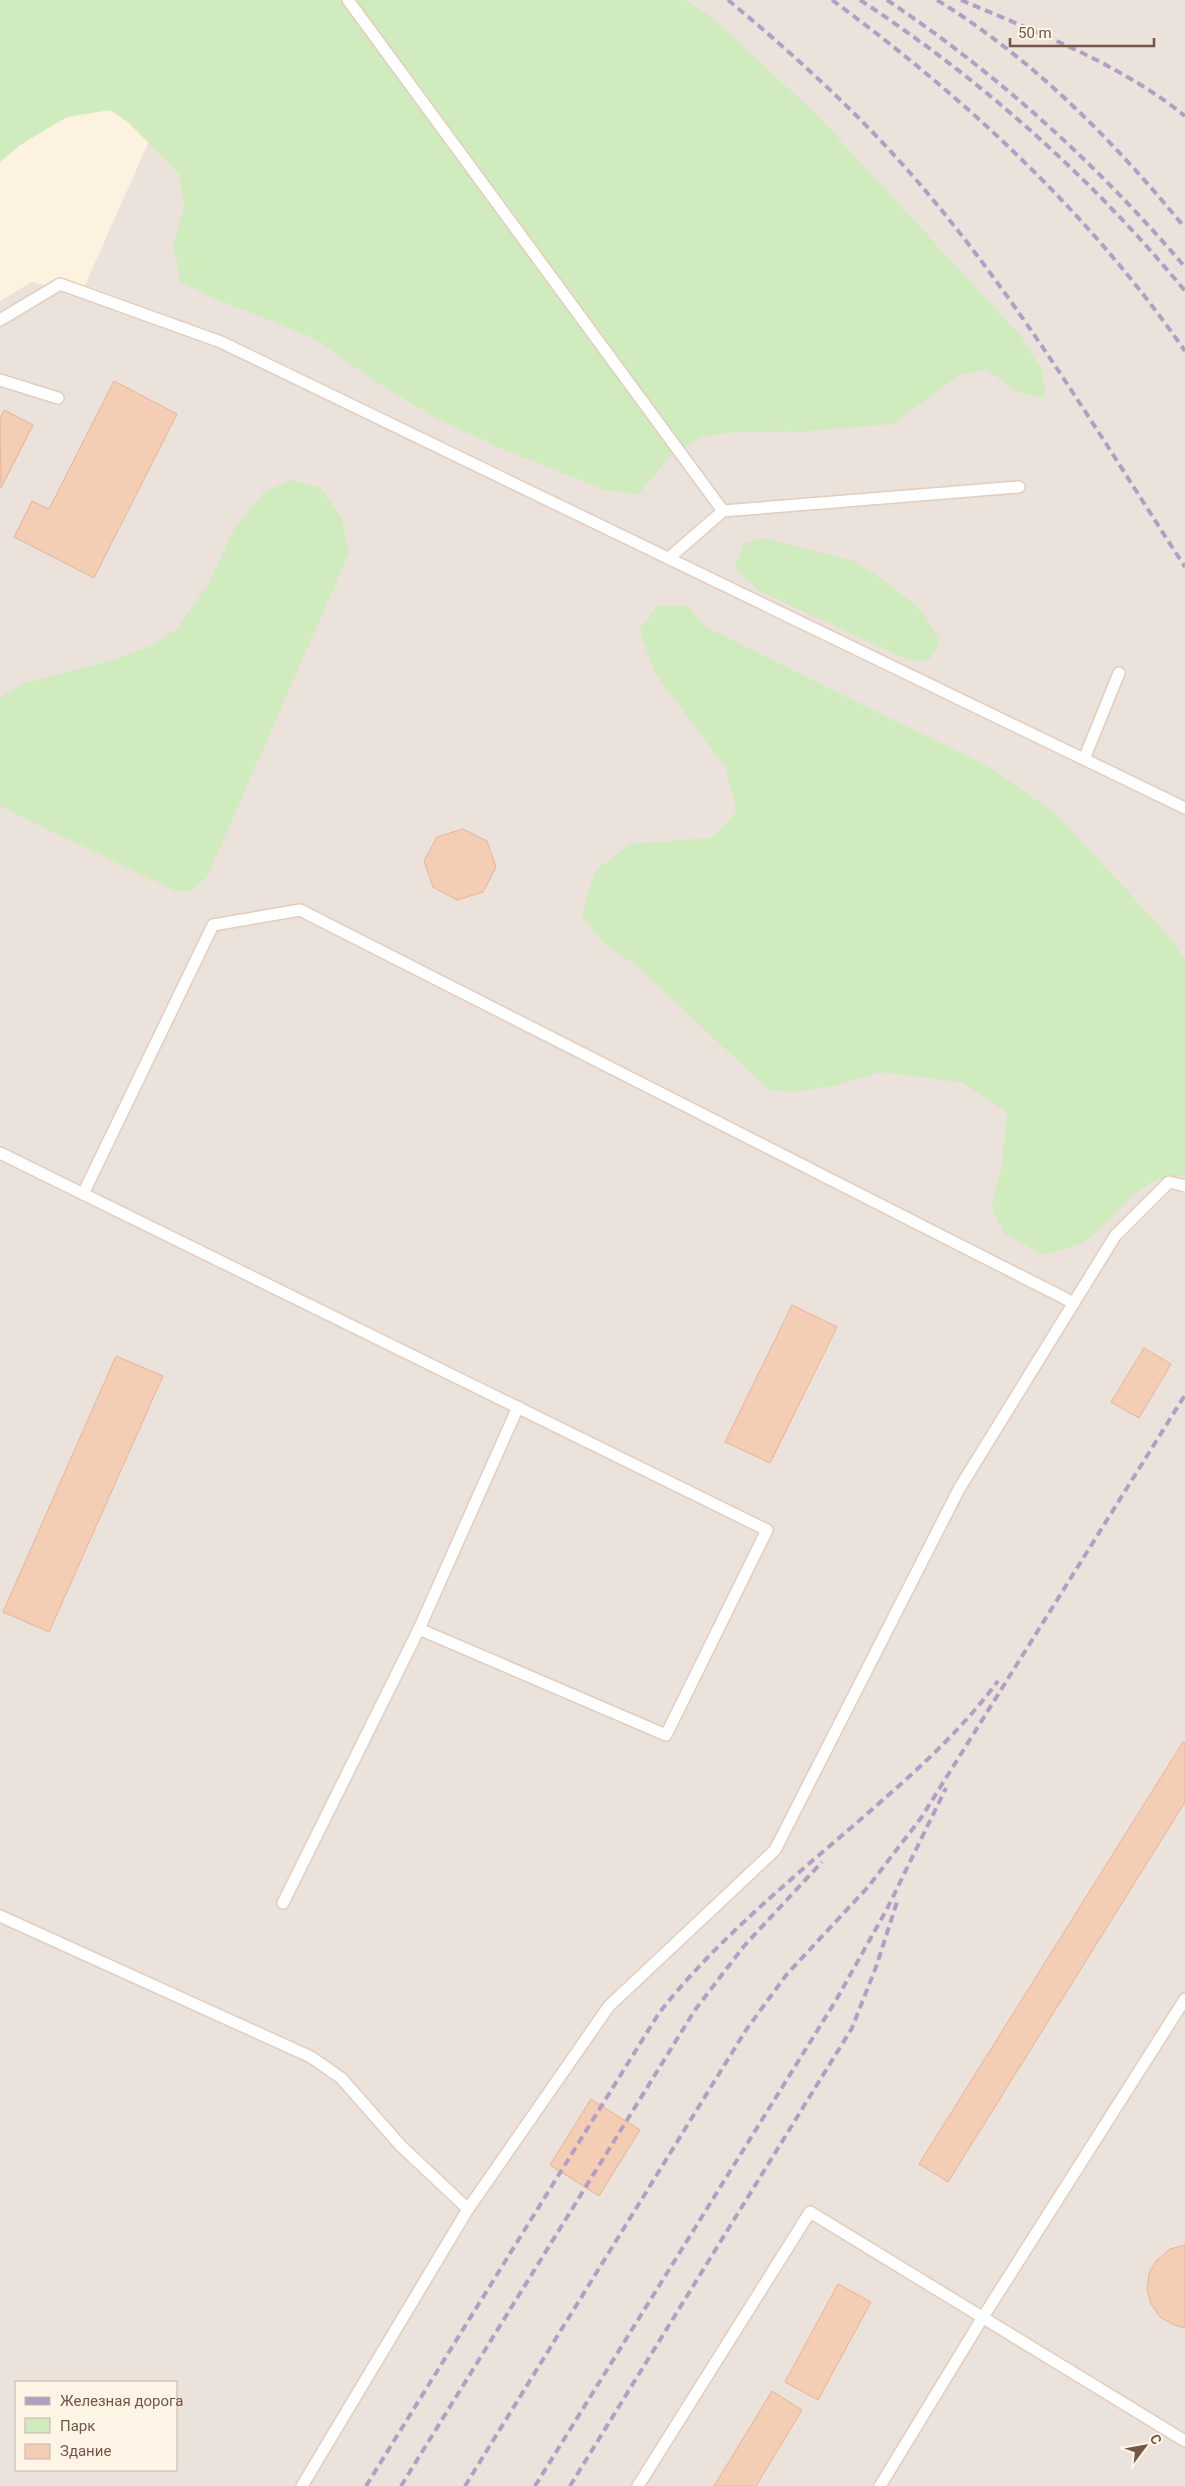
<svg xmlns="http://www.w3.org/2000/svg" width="1185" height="2486" viewBox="0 0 1185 2486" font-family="Roboto,sans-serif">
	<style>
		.industrial { fill: #ebe2db; fill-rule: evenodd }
		.green { fill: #d0ebbd }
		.building { fill: #f4cdb5; stroke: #e8b394 }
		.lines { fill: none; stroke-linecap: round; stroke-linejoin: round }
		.service-casing { stroke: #e2cdbb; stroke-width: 14 }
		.service { stroke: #fff; stroke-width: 11 }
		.rail { stroke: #b39ec6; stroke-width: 4; stroke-dasharray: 8 5; stroke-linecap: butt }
	</style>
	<rect width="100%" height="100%" fill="#fdf1df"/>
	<path class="industrial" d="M212 0H1185V2486H0V301L32 282 81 294ZM16 2382H176V2470H16Z"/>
	<g class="green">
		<path d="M0 0H686L716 21 817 115 1023 339 1043 372 1045 398 1015 391 987 369 958 376 892 424 799 432 743 431 701 437 669 457 639 494 604 490 504 450 434 417 376 382 318 341 273 321 222 302 180 282 173 244 184 207 179 174 129 123 110 110 67 117 20 145 0 162Z"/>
		<path d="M290 480 321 488 342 519 349 553 207 877 191 891H175L0 806V699L5 694 28 682 120 658 151 646 176 630 209 583 234 529 263 493Z"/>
		<path d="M764 538 853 561 884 580 922 611 940 642 929 661 908 660 757 590 735 567 744 543Z"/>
		<path d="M657 606H687L706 627 989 767 1055 813 1167 934 1185 960V1176C1134 1176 1123 1214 1088 1239 1077 1247 1058 1250 1044 1255L1004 1233 991 1207 1002 1164 1007 1112 962 1082 881 1072 834 1086 793 1092 769 1090 636 965 605 945 582 915 595 871 630 844 712 838 737 811 725 767 655 673 639 630Z"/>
	</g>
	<g class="building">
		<path d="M114 381 177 414 94 578 14 537 32 501 49 509Z"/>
		<path d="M4 410 33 425 1 488 0 418Z"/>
		<path d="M463 829 487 841 496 867 483 892 457 900 433 887 424 861 437 837Z"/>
		<path d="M792 1305 837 1327 770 1463 725 1442Z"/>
		<path d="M1144 1348 1171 1364 1139 1418 1111 1402Z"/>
		<path d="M116 1356 163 1376 49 1632 3 1612Z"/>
		<path d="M1183 1742 1185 1744V1802L948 2182 919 2164Z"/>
		<path d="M591 2099 640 2130 599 2196 550 2165Z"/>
		<path d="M1185 2245V2328L1174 2325 1160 2317 1151 2304 1147 2289 1149 2273 1157 2260 1170 2249Z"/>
		<path d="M838 2284 871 2302 818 2400 785 2382Z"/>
		<path d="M772 2391 802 2410 756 2486H714Z"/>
	</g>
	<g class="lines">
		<g class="service-casing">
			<g id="service">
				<path d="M348 0 723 511"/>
				<path d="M0 320 60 284 221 342 1185 808"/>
				<path d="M0 380 58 398"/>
				<path d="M669 558 723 511 1019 487"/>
				<path d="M1084 759 1119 673"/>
				<path d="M0 1153 767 1530 666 1735 419 1629"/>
				<path d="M83 1194 213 925 300 910 1074 1303"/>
				<path d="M283 1903 419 1629 518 1407"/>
				<path d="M0 1916 311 2057 341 2078 401 2146 468 2209"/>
				<path d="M302 2486 468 2209 609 2006 775 1850 959 1489 1115 1236 1169 1182 1185 1186"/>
				<path d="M638 2486 810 2212 1185 2441"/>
				<path d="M880 2486 983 2317 1185 1999"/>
			</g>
		</g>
		<use href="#service" class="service"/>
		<g class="rail">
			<path d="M728 0C792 53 856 111 911 174 1016 294 1098 433 1185 567"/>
			<path d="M832 0C967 99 1089 213 1185 351"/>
			<path d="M860 0C982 80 1092 178 1185 291"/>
			<path d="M887 0C999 75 1098 165 1185 267"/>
			<path d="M937 0C1033 59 1114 141 1185 228"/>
			<path d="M961 0C1038 33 1119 63 1185 116"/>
			<path d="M366 2486 659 2013C721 1934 802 1871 877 1805 921 1767 963 1728 998 1681"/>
			<path d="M401 2486 695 2010 744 1946 822 1862"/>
			<path d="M465 2486 746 2030 787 1974 868 1887 921 1818 1185 1395"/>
			<path d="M535 2486 835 2002 887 1909 946 1788"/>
			<path d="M570 2486 852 2028 876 1967 897 1902"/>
		</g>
	</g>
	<rect x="15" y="2381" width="162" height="90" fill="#fff5e6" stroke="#c8b5a6"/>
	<rect x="25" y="2397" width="25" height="8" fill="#b39ec6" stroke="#c8b5a6"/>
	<text x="60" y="2406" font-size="15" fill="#755646">Железная дорога</text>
	<rect x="25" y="2418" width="25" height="15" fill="#d0ebbd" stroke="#c8b5a6"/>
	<text x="60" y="2431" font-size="15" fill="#755646">Парк</text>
	<rect x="25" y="2444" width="25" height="15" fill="#f4cdb5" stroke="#c8b5a6"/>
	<text x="60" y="2456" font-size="15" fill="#755646">Здание</text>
	<g transform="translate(1145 2446) rotate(58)" stroke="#fff5e6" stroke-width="4" paint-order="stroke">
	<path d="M0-4L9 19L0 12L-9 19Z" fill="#755646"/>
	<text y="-8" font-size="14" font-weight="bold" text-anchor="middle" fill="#755646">С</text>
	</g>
	<path d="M1010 38v8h144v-8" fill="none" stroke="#755646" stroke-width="2.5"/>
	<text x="1018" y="38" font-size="15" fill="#755646" stroke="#fff5e6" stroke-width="4" paint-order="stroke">50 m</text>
</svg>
